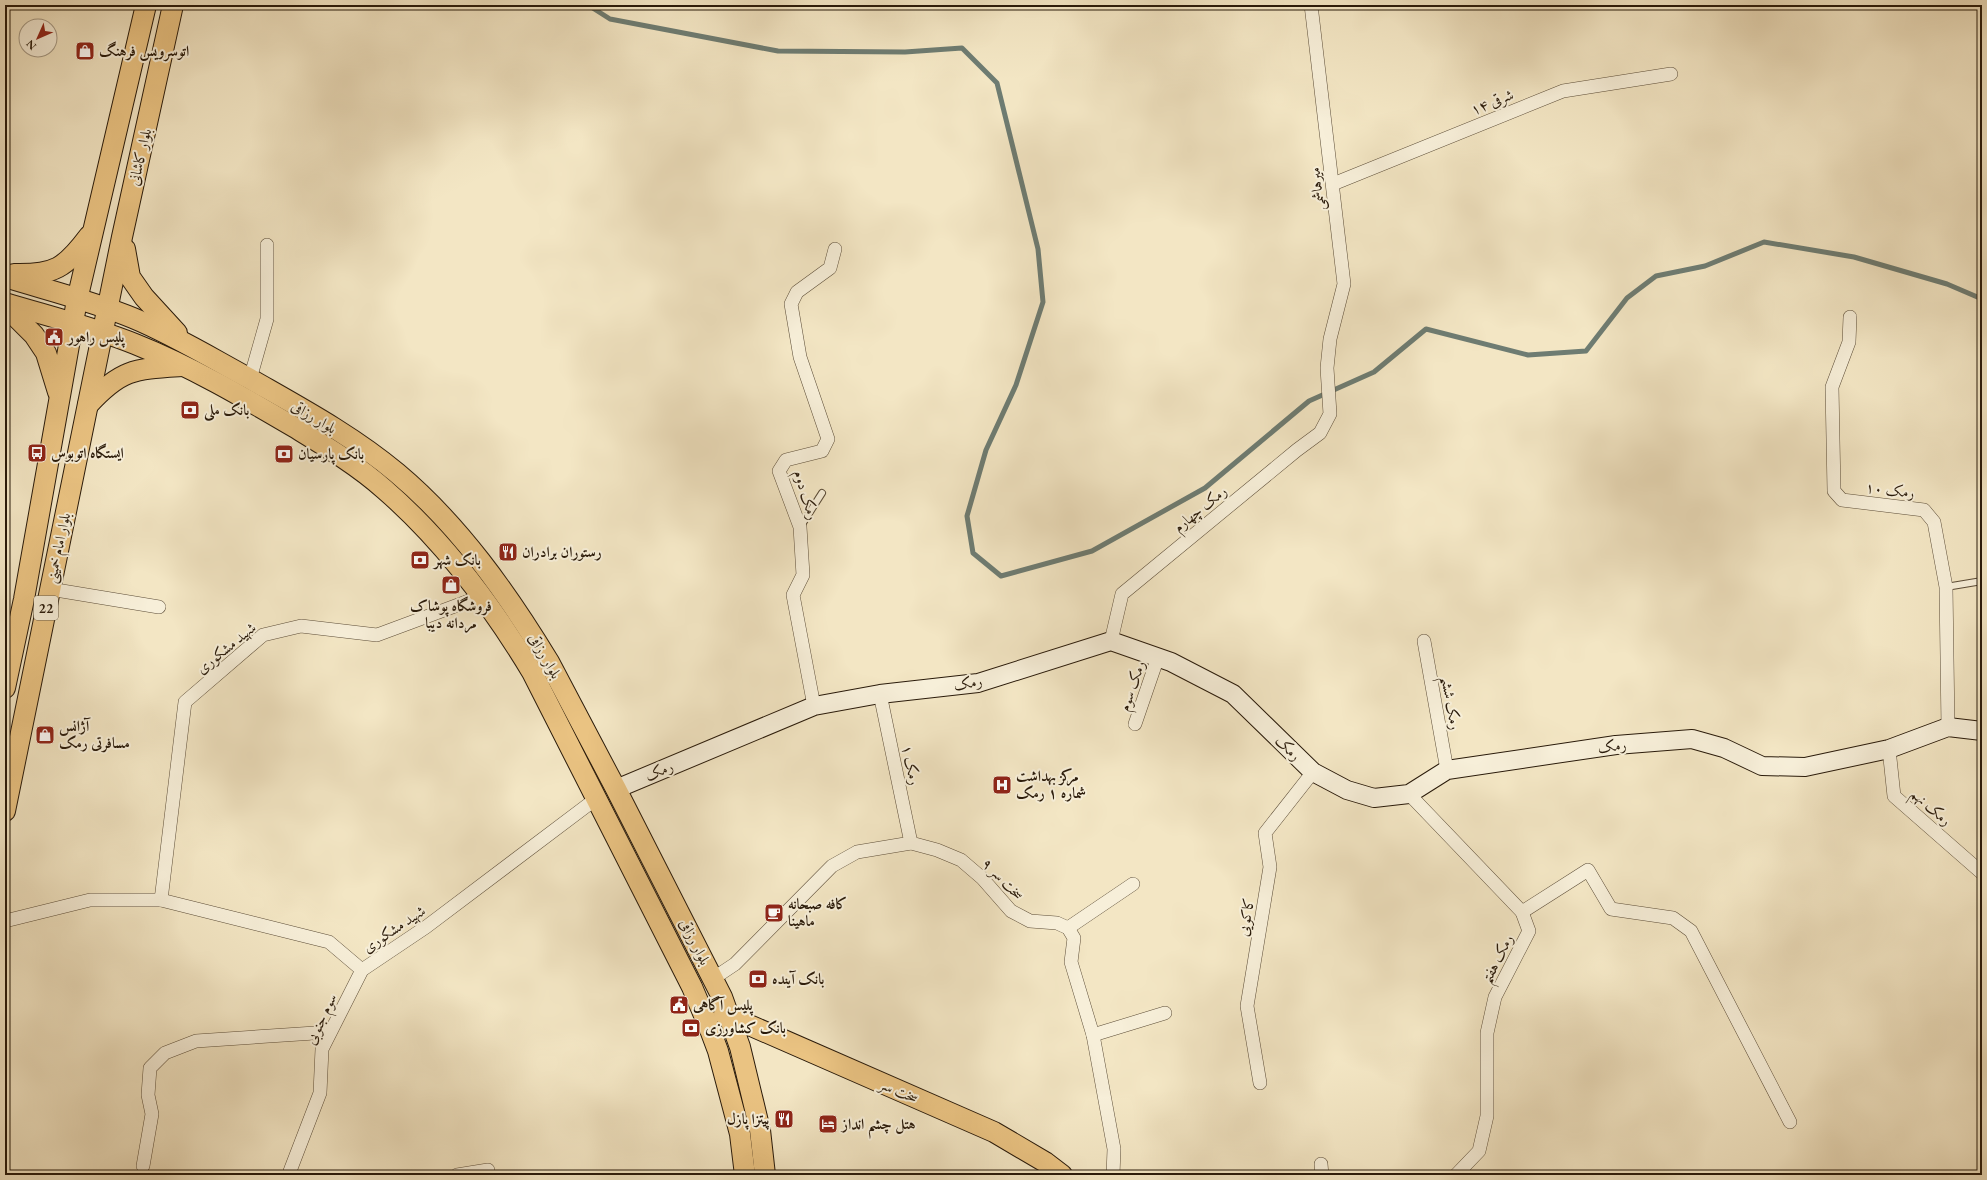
<svg xmlns="http://www.w3.org/2000/svg" width="1987" height="1180" viewBox="0 0 1987 1180" font-family="'EB Garamond',Amiri,serif">
	<style>
		.lines { fill: none; stroke-linecap: round; stroke-linejoin: round }
		.stream { stroke: #6e7c72; stroke-width: 5 }
		.lane-casing { stroke: #5c4d38; stroke-width: 8 }
		.street-casing { stroke: #5c4d38; stroke-width: 14 }
		.secondary-casing { stroke: #291a0a; stroke-width: 20 }
		.primary-casing { stroke: #291a0a; stroke-width: 22 }
		.lane { stroke: #f7efd9; stroke-width: 6 }
		.street { stroke: #f7efd9; stroke-width: 13 }
		.secondary { stroke: #f7efd9; stroke-width: 18 }
		.primary { stroke: #eac382; stroke-width: 20 }
		.labels { text-anchor: middle; stroke-width: 4; stroke-linejoin: round; paint-order: stroke }
		.shield { fill: #f7efd9; stroke: #675a48; stroke-width: 1 }
		.shield-label { font-size: 14px; font-weight: bold; fill: #291a0a }
		.poi-label { font-size: 15px; font-weight: bold; fill: #291a0a; stroke: #f7efd9; text-anchor: start }
		.street-label { font-size: 15px; fill: #291a0a; stroke: #f7efd9 }
	</style>
	<rect width="100%" height="100%" fill="#f3e6c4"/>
	<filter id="stains"><feTurbulence type="fractalNoise" baseFrequency=".005" numOctaves="4"/><feColorMatrix values="0 0 0 0 .2 0 0 0 0 .09 0 0 0 0 .02 0 0 0 .5 -.17"/></filter>
	<radialGradient id="worn" r=".72"><stop offset=".6" stop-color="#630" stop-opacity="0"/><stop offset="1" stop-color="#630" stop-opacity=".3"/></radialGradient>
	<g class="lines">
		<path class="stream" d="M588 5 610 19 778 51 905 52 962 48 997 83 1038 249 1043 302 1016 385 986 450 967 516 973 553 1001 576 1092 551 1205 488 1309 401 1374 372 1426 329 1528 355 1586 351 1627 298 1656 276 1705 266 1764 242 1854 257 1947 284 1982 299"/>
		<g class="lane-casing">
			<g id="lane">
				<path d="M801 526 822 493"/>
				<path d="M1946 587 1982 581"/>
			</g>
		</g>
		<g class="street-casing">
			<g id="street">
				<path d="M1333 184 1563 91 1671 74"/>
				<path d="M1850 317 1849 342 1832 387 1834 491 1842 500 1924 510 1934 522 1946 587 1948 727"/>
				<path d="M250 379 267 319V245"/>
				<path d="M50 589 159 607"/>
				<path d="M1111 641 1122 594 1297 450 1320 433 1330 414 1327 368 1330 339 1344 284 1311 5"/>
				<path d="M1424 641 1447 770"/>
				<path d="M880 694 911 843"/>
				<path d="M814 706 793 595 803 575 800 527 779 471 786 460 822 451 828 439 800 357 791 304 797 292 830 268 835 249"/>
				<path d="M1135 724 1158 657"/>
				<path d="M1889 749 1894 796 1982 873"/>
				<path d="M1409 794 1522 912 1529 931 1495 997 1487 1033V1116L1479 1151 1456 1175"/>
				<path d="M161 900 185 702 263 635 301 626 377 635 482 596"/>
				<path d="M1522 912 1588 870 1611 909 1673 918 1691 931 1790 1122"/>
				<path d="M5 921 90 900H161L329 942 362 970"/>
				<path d="M1068 928 1133 884"/>
				<path d="M714 978 735 964 832 866 857 852 911 843 937 850 961 860 982 878 1011 911 1030 921 1057 923 1068 928 1074 938 1071 962 1093 1035 1114 1149 1113 1175"/>
				<path d="M1093 1035 1165 1013"/>
				<path d="M1260 1083 1247 1006 1270 867 1265 833 1313 772"/>
				<path d="M1321 1164 1322 1175"/>
				<path d="M143 1166 152 1114 148 1095 150 1068 165 1053 196 1041 330 1032"/>
				<path d="M291 1175 290 1171 320 1093 322 1049 362 970 426 927 597 798"/>
				<path d="M457 1175 488 1170"/>
			</g>
		</g>
		<g class="secondary-casing">
			<path id="secondary" d="M616 789 814 706 880 694 978 683 1111 641 1171 662 1233 694 1313 772 1347 790 1374 798 1409 794 1447 770 1616 745 1692 739 1724 748 1762 766 1805 767 1889 749 1948 727 1982 731"/>
		</g>
		<g class="primary-casing">
			<g id="primary">
				<path d="M125 249 130 277 144 297 177 333"/>
				<path d="M14 274C55 275 65 268 89 236"/>
				<path d="M5 277C47 290 92 301 133 318 174 335 213 359 252 380 301 408 353 436 397 473 459 525 507 593 549 662L616 789 722 997 740 1047 760 1130 765 1175"/>
				<path d="M5 303C48 316 93 327 135 344 190 366 243 397 294 427 325 446 357 465 384 489 444 541 491 604 532 672L692 987 709 1027 718 1051 740 1134 745 1175"/>
				<path d="M5 306 34 335 46 353 58 392"/>
				<path d="M88 405C121 369 134 369 182 366"/>
				<path d="M5 688 24 599 77 300 146 5"/>
				<path d="M5 811 122 237 173 5"/>
				<path d="M724 1014 994 1132 1045 1162 1062 1175"/>
			</g>
		</g>
		<use href="#lane" class="lane"/>
		<use href="#street" class="street"/>
		<use href="#secondary" class="secondary"/>
		<use href="#primary" class="primary"/>
	</g>
	<defs>
		<g id="shop-square" transform="scale(1)"><rect x="-9" y="-9" width="18" height="18" rx="4" fill="#8f2418" stroke="#f7efd9"/><path d="M-5-2.5h2.3a2.7 3.5 0 0 1 5.4 0H5L5.5 6h-11ZM-1.5-2.5h3a1.5 2.3 0 0 0-3 0Z" fill="#fff"/></g>
		<g id="civic-square" transform="scale(1)"><rect x="-9" y="-9" width="18" height="18" rx="4" fill="#8f2418" stroke="#f7efd9"/><path d="M-.6-6.5H3V-4.5H.6V-3L4-1V1h2V6H-6V1h2V-1L-.6-3ZM-1.2 2.5V6h2.4V2.5Z" fill="#fff"/></g>
		<g id="bank-square" transform="scale(1)"><rect x="-9" y="-9" width="18" height="18" rx="4" fill="#8f2418" stroke="#f7efd9"/><path d="M-6-4H6V4H-6ZM0-2.3a2.3 2.3 0 1 0 0 4.6a2.3 2.3 0 1 0 0-4.6Z" fill="#fff"/></g>
		<g id="bus-square" transform="scale(1)"><rect x="-9" y="-9" width="18" height="18" rx="4" fill="#8f2418" stroke="#f7efd9"/><path d="M-5-6H5V4H4V6H2V4H-2V6H-4V4H-5ZM-3.5-4V0h7V-4ZM-3.5 1.2v1.5H-2V1.2ZM2 1.2v1.5H3.5V1.2Z" fill="#fff"/></g>
		<g id="restaurant-square" transform="scale(1)"><rect x="-9" y="-9" width="18" height="18" rx="4" fill="#8f2418" stroke="#f7efd9"/><path d="M-5-6h1v4h1v-4h1v4h1v-4h1v5L-1.5 .5V6h-2V.5L-5-1ZM5-6V6H3V1.5H1.5Q1.5-4 5-6Z" fill="#fff"/></g>
		<g id="hospital-square" transform="scale(1)"><rect x="-9" y="-9" width="18" height="18" rx="4" fill="#8f2418" stroke="#f7efd9"/><path d="M-5-5h3v3.5h4V-5h3V5h-3V1.5h-4V5h-3Z" fill="#fff"/></g>
		<g id="cafe-square" transform="scale(1)"><rect x="-9" y="-9" width="18" height="18" rx="4" fill="#8f2418" stroke="#f7efd9"/><path d="M-5.5-4.5H6V0H3Q3 3.5 0 3.5H-2.5Q-5.5 3.5-5.5 0ZM3-3.2v2h1.7v-2ZM-6 4.5H4V6H-6Z" fill="#fff"/></g>
		<g id="hotel-square" transform="scale(1)"><rect x="-9" y="-9" width="18" height="18" rx="4" fill="#8f2418" stroke="#f7efd9"/><path d="M-6-4.5h1.5V1H6V5H4.5V3h-9V5H-6ZM-4 0a1.8 1.8 0 1 1 3.6 0ZM.5 0V-2.5h3Q6-2.5 6 0Z" fill="#fff"/></g>
	</defs>
	<g fill-rule="evenodd">
		<use href="#shop-square" x="85" y="51"/>
		<use href="#civic-square" x="54" y="337"/>
		<use href="#bank-square" x="190" y="410"/>
		<use href="#bus-square" x="37" y="453"/>
		<use href="#bank-square" x="284" y="454"/>
		<use href="#restaurant-square" x="508" y="552"/>
		<use href="#bank-square" x="420" y="560"/>
		<use href="#shop-square" x="451" y="585"/>
		<use href="#shop-square" x="45" y="735"/>
		<use href="#hospital-square" x="1002" y="785"/>
		<use href="#cafe-square" x="774" y="913"/>
		<use href="#bank-square" x="758" y="979"/>
		<use href="#civic-square" x="679" y="1005"/>
		<use href="#bank-square" x="691" y="1028"/>
		<use href="#restaurant-square" x="784" y="1119"/>
		<use href="#hotel-square" x="828" y="1124"/>
	</g>
	<g class="labels">
		<rect class="shield" x="34" y="596" width="24" height="24" rx="3"/>
		<g class="shield-label">
			<text x="46" y="613">22</text>
		</g>
		<g class="poi-label">
			<text x="99" y="56">اتوسرویس فرهنگ</text>
			<text x="68" y="342">پلیس راهور</text>
			<text x="204" y="415">بانک ملی</text>
			<text x="51" y="458">ایستگاه اتوبوس</text>
			<text x="298" y="459">بانک پارسیان</text>
			<text x="522" y="557">رستوران برادران</text>
			<text x="434" y="565">بانک شهر</text>
			<text x="451" y="611" text-anchor="middle">فروشگاه پوشاک<tspan x="451" dy="17">مردانه دیبا</tspan></text>
			<text x="59" y="731">آژانس<tspan x="59" dy="17">مسافرتی رمک</tspan></text>
			<text x="1016" y="781">مرکز بهداشت<tspan x="1016" dy="17">شماره ۱ رمک</tspan></text>
			<text x="788" y="909">کافه صبحانه<tspan x="788" dy="17">ماهینا</tspan></text>
			<text x="772" y="984">بانک آینده</text>
			<text x="693" y="1010">پلیس آگاهی</text>
			<text x="705" y="1033">بانک کشاورزی</text>
			<text x="770" y="1124" text-anchor="end">پیتزا پازل</text>
			<text x="842" y="1129">هتل چشم انداز</text>
		</g>
		<g class="street-label">
			<text transform="translate(1492 102) rotate(-22)" y="5">شرقی ۱۴</text>
			<text transform="translate(140 157) rotate(-77)" y="5">بلوار کاشانی</text>
			<text transform="translate(1317 189) rotate(-97)" y="5">میرهاشمی</text>
			<text transform="translate(314 417) rotate(31)" y="5">بلوار رزاقی</text>
			<text transform="translate(1890 490) rotate(7)" y="5">رمک ۱۰</text>
			<text transform="translate(806 495) rotate(73)" y="5">رمک دوم</text>
			<text transform="translate(1200 509) rotate(-39)" y="5">رمک چهارم</text>
			<text transform="translate(58 548) rotate(-78)" y="5">بلوار امام خمینی</text>
			<text transform="translate(226 648) rotate(-39)" y="5">شهید مشکوری</text>
			<text transform="translate(545 656) rotate(60)" y="5">بلوار رزاقی</text>
			<text transform="translate(968 683) rotate(-9)" y="5">رمک</text>
			<text transform="translate(1132 686) rotate(-71)" y="5">رمک سوم</text>
			<text transform="translate(1451 703) rotate(80)" y="5">رمک ششم</text>
			<text transform="translate(1612 746) rotate(-7)" y="5">رمک</text>
			<text transform="translate(1288 748) rotate(44)" y="5">رمک</text>
			<text transform="translate(911 765) rotate(78)" y="5">رمک ۱</text>
			<text transform="translate(659 771) rotate(-23)" y="5">رمک</text>
			<text transform="translate(1931 807) rotate(41)" y="5">رمک نهم</text>
			<text transform="translate(1003 879) rotate(45)" y="5">سخت سر ۹</text>
			<text transform="translate(1246 917) rotate(-80)" y="5">کاکویی</text>
			<text transform="translate(394 929) rotate(-34)" y="5">شهید مشکوری</text>
			<text transform="translate(695 942) rotate(63)" y="5">بلوار رزاقی</text>
			<text transform="translate(1497 959) rotate(-63)" y="5">رمک هفتم</text>
			<text transform="translate(321 1019) rotate(-65)" y="5">سوم جنوبی</text>
			<text transform="translate(899 1091) rotate(23)" y="5">سخت سر</text>
		</g>
	</g>
	<rect width="1987" height="1180" fill="none" stroke="#f3e6c4" stroke-width="20"/>
	<rect x="6" y="6" width="1975" height="1168" fill="none" stroke="#291a0a" stroke-width="2"/>
	<rect x="10" y="10" width="1967" height="1160" fill="none" stroke="#291a0a"/>
	<g transform="translate(38 38) rotate(225)"><circle r="19" fill="#f7efd9" stroke="#a59a86"/>
	<path d="M0-3L7 15L0 10L-7 15Z" fill="#8f2418"/>
	<text y="-6" font-size="11" font-weight="bold" text-anchor="middle" fill="#291a0a">N</text>
	</g>
	<rect width="100%" height="100%" filter="url(#stains)"/>
	<rect width="100%" height="100%" fill="url(#worn)"/>
</svg>
